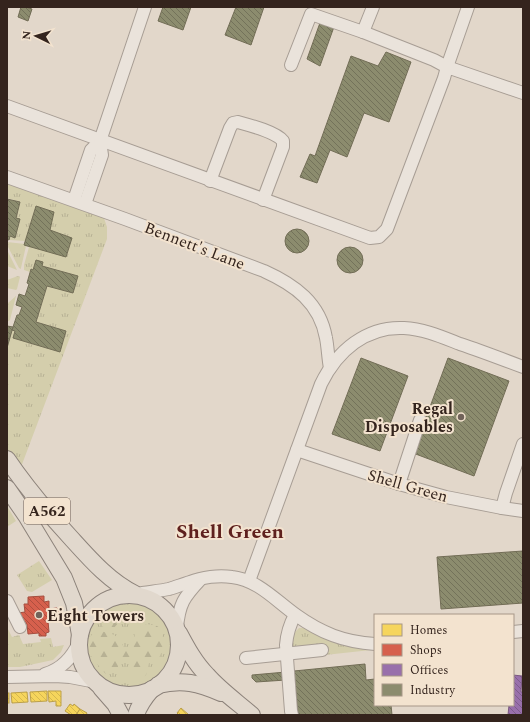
<svg xmlns="http://www.w3.org/2000/svg" width="530" height="722" viewBox="0 0 530 722" font-family="Spectral,serif">
	<style>
		.grass { fill: url(#grass-tufts) }
		.forest { fill: url(#forest-firs) }
		.homes { fill: url(#homes-back-hatch); stroke: #bca049 }
		.shops { fill: url(#shops-back-hatch); stroke: #a54e3f }
		.offices { fill: url(#offices-back-hatch); stroke: #7b5980 }
		.industry { fill: url(#industry-back-hatch); stroke: #726d56 }
		.lines { fill: none; stroke-linecap: round; stroke-linejoin: round }
		.minor-casing { stroke: #a79d94; stroke-width: 14 }
		.major-casing { stroke: #8c827a; stroke-width: 18 }
		.minor { stroke: #eae3db; stroke-width: 12 }
		.major { stroke: #e1d8cd; stroke-width: 16 }
		.poi-dot { fill: #71635a; stroke: #f3e3cf; stroke-width: 1.5 }
		.labels { text-anchor: middle; stroke-width: 4; stroke-linejoin: round; paint-order: stroke }
		.shield { fill: #f3e3cf; stroke: #6d5d52; stroke-width: 1 }
		.shield-label { font-size: 15px; font-weight: bold; fill: #34241d }
		.street-label { font-size: 16px; fill: #34241d; stroke: #f3e3cf }
		.poi-label { font-size: 16px; font-weight: bold; fill: #34241d; stroke: #f3e3cf; text-anchor: end }
		.district-label { font-size: 20px; font-weight: bold; fill: #5f211e; stroke: #f3e3cf }
	</style>
	<defs>
		<pattern id="grass-tufts" width="24" height="20" patternUnits="userSpaceOnUse"><rect width="24" height="20" fill="#d4ceac"/><path d="M3 7l-1-3M5 7V3M7 7l1-3M15 17l-1-3M17 17v-4M19 17l1-3" fill="none" stroke="#b7b194"/></pattern>
		<pattern id="forest-firs" width="22" height="20" patternUnits="userSpaceOnUse"><rect width="22" height="20" fill="#d4ceac"/><path d="M5 1l3.5 6h-7zM16 11l3.5 6h-7z" fill="#b7b194"/></pattern>
		<pattern id="homes-back-hatch" width="6" height="6" patternUnits="userSpaceOnUse"><rect width="6" height="6" fill="#f6d55c"/><path d="M-1 5l2 2M0 0l6 6M5-1l2 2" fill="none" stroke="#d4b750"/></pattern>
		<pattern id="shops-back-hatch" width="6" height="6" patternUnits="userSpaceOnUse"><rect width="6" height="6" fill="#d6604d"/><path d="M-1 5l2 2M0 0l6 6M5-1l2 2" fill="none" stroke="#ae4f3f"/></pattern>
		<pattern id="offices-back-hatch" width="6" height="6" patternUnits="userSpaceOnUse"><rect width="6" height="6" fill="#9970ab"/><path d="M-1 5l2 2M0 0l6 6M5-1l2 2" fill="none" stroke="#7e5c8b"/></pattern>
		<pattern id="industry-back-hatch" width="6" height="6" patternUnits="userSpaceOnUse"><rect width="6" height="6" fill="#8c8c6e"/><path d="M-1 5l2 2M0 0l6 6M5-1l2 2" fill="none" stroke="#73725a"/></pattern>
	</defs>
	<rect width="100%" height="100%" fill="#e2d7ca"/>
	<g class="grass">
		<path d="M7 182 104 218 107 227V239L18 475 12 461 7 451V348L12 330 15 331 13 338 60 352 66 331 36 322 47 286 73 293 78 276 42 266 33 270 31 269 30 272 24 270V265L29 247 26 246 21 268V269L19 268 7 245V242L25 244 26 241 9 240 10 236 15 237 20 220 16 218 20 202 7 198Z"/>
		<path d="M7 250 17 270 7 266Z"/>
		<path d="M18 276 20 277 17 289 16 290 7 288V280Z"/>
		<path d="M16 296 10 320 7 322 8 303Z"/>
		<path d="M7 506 16 521 7 527Z"/>
		<path d="M39 561 52 580 32 592 27 591 17 575Z"/>
		<circle cx="129" cy="645" r="43"/>
		<path d="M7 627 12 637 19 635 23 644 41 642 40 639 51 638 53 647 64 645 61 652 53 660 20 667H7Z"/>
		<path d="M299 628H305L371 650 325 655 291 648 293 634Z"/>
	</g>
	<g class="forest">
		<path d="M126 604C130 606 132 609 137 611L139 617 136 620 132 621C125 616 118 623 113 629 109 630 100 628 102 622 102 620 103 618 104 616 110 615 115 611 121 610L122 605Z"/>
		<path d="M147 624C150 625 154 625 157 626 165 631 165 650 159 657 158 658 156 659 155 661L149 663 146 675 138 681 131 679 129 661 123 660 118 664V669L113 673 106 674C98 667 95 659 88 653L90 645 89 638C90 637 93 633 94 633 101 629 116 634 120 640 123 644 123 648 127 651L132 650C139 637 127 631 147 624Z"/>
	</g>
	<g class="homes">
		<path d="M47 691V701L31 702 30 692Z"/>
		<path d="M48 691H61V706H56V701L49 702Z"/>
		<path d="M27 692 28 702 12 703 11 693Z"/>
		<rect x="7" y="693" width="2" height="10"/>
		<path d="M70 704 73 706 74 704 80 709 76 715H71L65 711Z"/>
		<path d="M181 708 189 715H179L177 713Z"/>
		<path d="M80 709 87 713 86 715H76Z"/>
	</g>
	<path class="shops" d="M44 596V602L49 601V609L57 608 59 610 60 614 58 617H50L51 621H48L49 632 46 633V636H39V633L28 634 27 624H26V622H22L18 613 25 612 24 604H28V597Z"/>
	<path class="offices" d="M513 675 522 676 521 692H523V715H508L509 705H513Z"/>
	<g class="industry">
		<path d="M21 7H26L32 9 28 21 18 17Z"/>
		<path d="M163 7H191L183 30 158 21Z"/>
		<path d="M236 7H264L251 45 225 35Z"/>
		<path d="M321 20 335 24 320 66 307 59Z"/>
		<path d="M386 52 411 62 389 122 364 113 347 157 330 150 317 183 300 177 310 154 315 156 351 56 378 66Z"/>
		<path d="M7 199 20 202 16 218 20 219 15 238 10 236 9 240 7 239Z"/>
		<path d="M36 206 54 212 50 230 72 238 66 257 24 245Z"/>
		<circle cx="297" cy="241" r="12"/>
		<circle cx="350" cy="260" r="13"/>
		<path d="M36 260 43 262 42 266 78 276 73 293 47 286 36 322 66 331 60 352 13 338 15 331 12 330 17 315H19L22 307 16 305 19 294 25 296 29 284 27 283 31 269 33 270Z"/>
		<path d="M7 326 13 327 7 348Z"/>
		<path d="M361 358 408 376 380 451 332 434Z"/>
		<path d="M448 358 509 381 474 476 413 453Z"/>
		<path d="M523 551V603L441 609 437 557Z"/>
		<path d="M365 664 366 680 375 679V705H391L392 715H298L294 671Z"/>
		<path d="M286 672V680L256 682 252 678V675Z"/>
	</g>
	<g class="lines">
		<g class="minor-casing">
			<g id="minor">
				<path d="M373 7 363 32 434 60 447 67 468 7"/>
				<path d="M291 65 311 14 363 32"/>
				<path d="M7 106 370 238 379 237 387 229 444 78 447 67 523 93"/>
				<path d="M7 177 125 219 264 271C295 285 320 303 326 338 328 348 328 358 330 368"/>
				<path d="M210 181 230 128 233 123 238 122C249 125 276 132 283 141V147L263 200"/>
				<path d="M74 200 91 150 100 141"/>
				<path d="M85 204 102 155 100 141 145 7"/>
				<path d="M297 450 399 484 446 497 502 508 523 511"/>
				<path d="M399 484 420 420"/>
				<path d="M502 508 506 493 523 444"/>
				<path d="M249 581 321 384C337 351 366 326 404 328 424 329 442 337 460 344 481 351 502 359 523 367"/>
				<path d="M136 594C147 592 159 591 169 589 176 587 183 584 190 582 202 577 219 575 232 577 258 580 275 600 296 615 321 633 344 642 375 644"/>
				<path d="M7 601 20 627"/>
				<path d="M177 628C179 604 184 597 200 580"/>
				<path d="M513 632 523 631"/>
				<path d="M246 658 322 650"/>
				<path d="M45 674C62 669 72 658 79 642"/>
				<path d="M7 677 55 676 70 677 96 682"/>
				<path d="M292 715 291 711 286 645C287 633 290 624 295 615"/>
			</g>
		</g>
		<g class="major-casing">
			<g id="major">
				<path d="M7 459C26 487 48 513 71 538 90 559 109 581 135 594"/>
				<path d="M7 488 27 517 64 578 74 603 77 618 80 635"/>
				<circle cx="129" cy="645" r="50"/>
				<path d="M179 633C187 648 195 663 207 675 220 690 237 702 252 715"/>
				<path d="M158 685C182 679 199 683 221 693"/>
				<path d="M101 688 115 704 121 715"/>
				<path d="M136 715C139 705 145 697 152 689"/>
			</g>
		</g>
		<use href="#minor" class="minor"/>
		<use href="#major" class="major"/>
	</g>
	<g class="poi-dot">
		<circle cx="461" cy="417" r="4"/>
		<circle cx="39" cy="615" r="4"/>
	</g>
	<g class="labels">
		<rect class="shield" x="24" y="498" width="46" height="26" rx="3"/>
		<g class="shield-label">
			<text x="47" y="516">A562</text>
		</g>
		<g class="street-label">
			<text transform="translate(195 245) rotate(21)" y="6">Bennett's Lane</text>
			<text transform="translate(408 485) rotate(16)" y="6">Shell Green</text>
		</g>
		<g class="poi-label">
			<text x="453" y="414">Regal<tspan x="453" dy="18">Disposables</tspan></text>
			<text x="47" y="621" text-anchor="start">Eight Towers</text>
		</g>
		<g class="district-label">
			<text x="230" y="538">Shell Green</text>
		</g>
	</g>
	<rect width="530" height="722" fill="none" stroke="#34241d" stroke-width="16"/>
	<rect x="374" y="614" width="140" height="92" fill="#f3e3cf" stroke="#a79788"/>
	<rect x="382" y="624" width="20" height="12" fill="#f6d55c" stroke="#a79788"/>
	<text x="410" y="634" font-size="12" fill="#34241d">Homes</text>
	<rect x="382" y="644" width="20" height="12" fill="#d6604d" stroke="#a79788"/>
	<text x="410" y="654" font-size="12" fill="#34241d">Shops</text>
	<rect x="382" y="664" width="20" height="12" fill="#9970ab" stroke="#a79788"/>
	<text x="410" y="674" font-size="12" fill="#34241d">Offices</text>
	<rect x="382" y="684" width="20" height="12" fill="#8c8c6e" stroke="#a79788"/>
	<text x="410" y="694" font-size="12" fill="#34241d">Industry</text>
	<g transform="translate(36 36) rotate(275)" stroke="#f3e3cf" stroke-width="3" paint-order="stroke">
	<path d="M0-3L7 15L0 10L-7 15Z" fill="#34241d"/>
	<text y="-6" font-size="11" font-weight="bold" text-anchor="middle" fill="#34241d">N</text>
	</g>
</svg>
